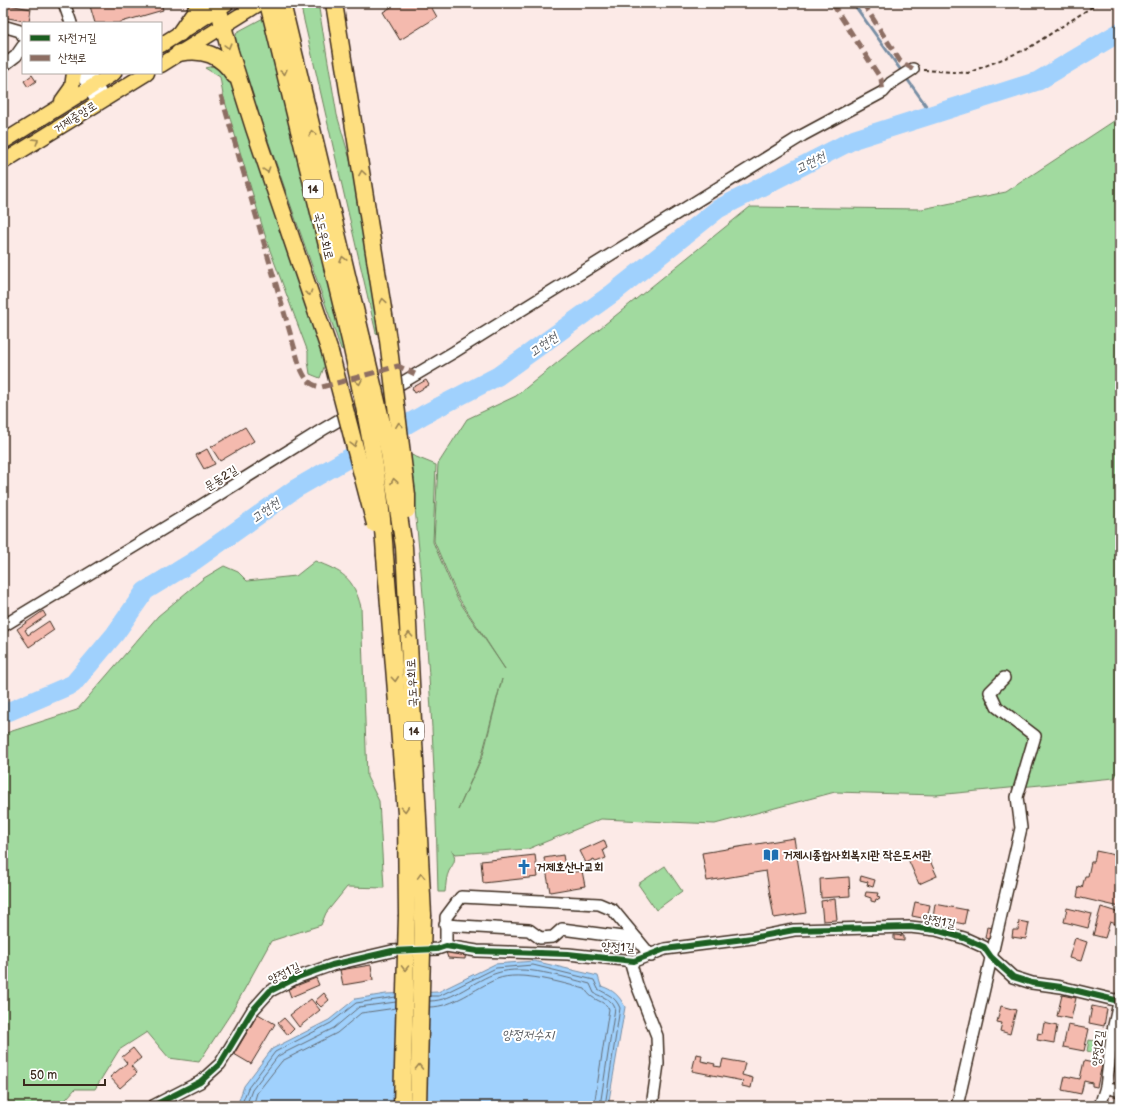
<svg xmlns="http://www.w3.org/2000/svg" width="1123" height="1109" viewBox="0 0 1123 1109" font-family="'Balsamiq Sans','Poor Story',sans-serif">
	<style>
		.green { fill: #a1da9f; stroke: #6e825e; fill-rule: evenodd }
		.water { fill: #a0d1fd; stroke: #788ea4 }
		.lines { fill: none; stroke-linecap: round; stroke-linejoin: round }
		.shore { stroke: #636d77; stroke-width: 1 }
		.stream { stroke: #788ea4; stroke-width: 3 }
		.river { stroke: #a0d1fd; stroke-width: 19 }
		.building { fill: #f4baae; stroke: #3b2a1e }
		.minor-casing { stroke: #3b2a1e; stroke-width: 14 }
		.major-casing { stroke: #3b2a1e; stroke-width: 17 }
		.highway-casing { stroke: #3b2a1e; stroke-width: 19 }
		.path { stroke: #3b2a1e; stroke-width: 2; stroke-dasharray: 4 3; stroke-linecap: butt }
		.minor { stroke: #fff; stroke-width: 11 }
		.major { stroke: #fedf80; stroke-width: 14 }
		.highway { stroke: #fedf80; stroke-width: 16 }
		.highway-bridge-casing { stroke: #3b2a1e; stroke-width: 19; stroke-linecap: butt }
		.highway-bridge { stroke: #fedf80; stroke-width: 16 }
		.quiet { stroke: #8d6e63; stroke-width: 5; stroke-dasharray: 10 5; stroke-linecap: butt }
		.cycleway-casing { stroke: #fff; stroke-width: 8 }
		.cycleway { stroke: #1b5e20; stroke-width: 6 }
		.oneway { stroke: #9c844f }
		.labels { text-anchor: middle; stroke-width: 4; stroke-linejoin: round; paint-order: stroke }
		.shield { fill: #fff; stroke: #766a62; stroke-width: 1 }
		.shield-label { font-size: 11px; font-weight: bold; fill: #3b2a1e }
		.street-label { font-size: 12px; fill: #3b2a1e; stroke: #fff }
		.poi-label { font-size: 12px; font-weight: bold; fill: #3b2a1e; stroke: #fff; text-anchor: start }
		.water-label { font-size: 13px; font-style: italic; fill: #595c61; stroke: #fff }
	</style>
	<rect width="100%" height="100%" fill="#fceae7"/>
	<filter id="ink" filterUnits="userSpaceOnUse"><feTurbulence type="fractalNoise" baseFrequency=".025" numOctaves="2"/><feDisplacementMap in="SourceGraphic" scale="8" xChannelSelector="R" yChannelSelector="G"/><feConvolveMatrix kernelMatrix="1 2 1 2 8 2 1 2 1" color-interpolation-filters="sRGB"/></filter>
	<g filter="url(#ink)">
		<g class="green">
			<path d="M300 3H318L337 115 353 170 363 225 379 334 376 333Z"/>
			<path d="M267 16 345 351 341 349 234 43 237 32Z"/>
			<path d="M213 66 220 68 232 86 326 362 320 378 310 374 308 361V352L268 245 223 95 220 77 205 68Z"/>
			<path d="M1120 117V770L1114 778 936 795 835 792 715 824 601 819 528 849 455 854 452 850C457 859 454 863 449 871 446 877 446 885 445 892H438C435 747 426 598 409 454L436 465 433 542 457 598 505 669 458 597 434 541 438 464 467 419 516 396 750 207 922 209 1006 192ZM502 679 483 755 458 810 482 755Z"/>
			<path d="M315 561C343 572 353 577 361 607L367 777 379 801 384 888 347 887 326 913 321 925 271 941 233 1010 199 1062 169 1058 147 1032 119 1050 95 1089H75L60 1106H3V734L77 710 158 616 204 578 224 566 238 572 247 581 296 576Z"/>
			<path d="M665 866 682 891 656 910 638 884Z"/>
			<path d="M1089 1040 1101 1042 1099 1054 1087 1051Z"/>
		</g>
		<path class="water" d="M534 961 598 976 601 986C613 990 619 995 625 1007L608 1106H237L244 1086 272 1049 329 1020 355 999 386 994 438 992 495 964Z"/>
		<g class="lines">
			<g class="shore">
				<path d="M430 996H439L496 968 533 965 594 980 598 989C608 995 615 996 620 1008L605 1106"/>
				<path d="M430 1001C454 1001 474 980 497 973 524 964 563 977 590 984L594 993C603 998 611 998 615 1008L600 1106"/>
				<path d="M430 1007C454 1007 475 988 497 979 520 970 562 983 585 989 592 1002 605 1000 609 1009L594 1106"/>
				<path d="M241 1106 248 1088 275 1052 331 1023 356 1003 396 997"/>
				<path d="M246 1106 252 1090 278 1056 334 1028 359 1007 396 1002"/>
				<path d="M253 1106 257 1093 282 1061 337 1033 361 1013 396 1008"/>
			</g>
			<path class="stream" d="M853 3 932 114"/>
			<path class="river" d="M3 712 10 711 73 684 115 634 145 591 194 561 295 489 425 414 498 376 613 293 718 209 855 139 1038 81 1120 32"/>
		</g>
		<g class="building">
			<path d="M100 3H122L123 6 132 3H161L163 10 118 23H95L90 6Z"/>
			<path d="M398 3H429L437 17 400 40 383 12Z"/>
			<path d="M3 4 31 9 29 22 3 17Z"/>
			<path d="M32 75 36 81 28 87 24 81Z"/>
			<path d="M426 380 429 385 415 393 412 388Z"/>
			<path d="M245 427 254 441 220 461 211 447Z"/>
			<path d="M207 449 215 464 204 469 196 455Z"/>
			<path d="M43 611 46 616 25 630 28 635 49 621 54 630 29 647 17 629Z"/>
			<path d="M794 838 806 913 774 918 766 871 707 881 702 853Z"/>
			<path d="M604 840 607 848 603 850 606 858 596 862 594 859 586 863 580 851Z"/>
			<path d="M925 850 937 876 919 884 908 859Z"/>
			<path d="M1096 851 1120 856V907L1077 897 1079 887 1082 888 1085 876H1088L1091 862H1094Z"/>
			<path d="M535 855 538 877 483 883 481 861Z"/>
			<path d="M563 855 566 873 582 871 585 886 550 892 544 858Z"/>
			<path d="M861 876 875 880 873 887 867 885 868 882 860 880Z"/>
			<path d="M849 877 850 896 821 898 820 879Z"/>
			<path d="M866 892 878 893 877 896 880 897 879 900 876 899 875 902 871 901V898L865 896Z"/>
			<path d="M835 899 837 920 823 921 821 901Z"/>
			<path d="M915 902 930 905 927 919 912 916Z"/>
			<path d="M935 904 967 910 964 924 933 918Z"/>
			<path d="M1101 907 1120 913V925L1110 922 1105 938 1093 935Z"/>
			<path d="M1067 908 1092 914 1088 928 1064 922Z"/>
			<path d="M1019 921 1029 923 1026 939 1012 937 1013 930H1018Z"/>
			<path d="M987 927 995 928 992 940 985 938Z"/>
			<path d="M894 935 904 936V941L894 940Z"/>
			<path d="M1075 938 1087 942 1081 961 1069 958Z"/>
			<path d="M445 949 466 950 465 959 448 958Z"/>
			<path d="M371 965 373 980 343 985 340 970Z"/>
			<path d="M316 978 319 985 291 997 288 989Z"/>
			<path d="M324 993 329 1000 321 1007 315 1001Z"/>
			<path d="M1062 995 1076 998 1071 1019 1057 1016Z"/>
			<path d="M311 999 320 1010 299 1027 290 1015Z"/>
			<path d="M1001 1006 1016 1010 1010 1034 1000 1031 1002 1023 997 1022Z"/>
			<path d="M1092 1006 1107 1009 1104 1026 1089 1023Z"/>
			<path d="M258 1014 275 1024 251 1064 234 1054Z"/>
			<path d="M284 1018 294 1029 288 1035 278 1023Z"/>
			<path d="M1044 1023 1057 1026 1054 1043 1037 1040 1038 1033 1042 1034Z"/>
			<path d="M1068 1025 1089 1029 1084 1051 1063 1047Z"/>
			<path d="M133 1048 141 1058 131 1066 137 1073 120 1088 110 1077 127 1063 122 1057Z"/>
			<path d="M696 1054 702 1055 701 1061 715 1064 714 1066 721 1067 723 1059 745 1063 742 1075 753 1078 751 1088 742 1086 743 1081 692 1071Z"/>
			<path d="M1118 1059H1120V1073L1115 1072Z"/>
			<path d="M1084 1061 1102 1065 1097 1087 1092 1086V1083L1084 1081 1081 1094 1062 1090 1065 1076 1080 1079Z"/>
			<path d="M105 1102 106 1106H91Z"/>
		</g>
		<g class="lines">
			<g class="minor-casing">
				<g id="minor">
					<path d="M64 3 71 23"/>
					<path d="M3 26 20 31 23 36"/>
					<path d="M3 66 16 56 23 46"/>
					<path d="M81 73 97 103"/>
					<path d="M90 73 104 99"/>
					<path d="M3 626 194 510 322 430 454 352 803 135 883 92 891 83 913 69"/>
					<path d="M445 925 529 930 540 938 553 937 562 929 637 939"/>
					<path d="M446 946V917L461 897 599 904 613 910 651 956"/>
					<path d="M630 961 637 985 657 1036 658 1064 652 1106"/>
					<path d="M1120 998 1113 1030 1106 1087 1120 1091"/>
					<path d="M153 1106 200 1082 220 1064 252 1011 270 991 298 977 332 965 392 951 437 949 446 946 477 951 568 954 634 961 665 949 752 938 794 930 910 927 936 930 964 938 984 947 991 957 1013 977 1032 983 1061 987 1119 1001"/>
					<path d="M957 1106 1021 828 1017 797 1035 736 997 707 990 692 1004 678"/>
					<path d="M1100 1106 1106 1087"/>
				</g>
			</g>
			<g class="major-casing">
				<g id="major">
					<path d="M161 45 227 3"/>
					<path d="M161 65 260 3"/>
					<path d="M62 101 72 87 74 73"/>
					<path d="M3 142 114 73"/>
					<path d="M3 162 147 73"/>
				</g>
			</g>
			<g class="highway-casing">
				<g id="highway">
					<path d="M217 3 230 52 254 128 330 352"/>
					<path d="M268 3 351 344"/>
					<path d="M282 3 362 338"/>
					<path d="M334 3 388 340"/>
					<path d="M180 33 201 3"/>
					<path d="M179 53C203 48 221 55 234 75"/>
					<path d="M404 547 423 915"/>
					<path d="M385 556 406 814 407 915"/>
				</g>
			</g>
			<path class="path" d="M924 70 968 73 1027 49 1098 3"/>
			<use href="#minor" class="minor"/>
			<use href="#major" class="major"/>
			<use href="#highway" class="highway"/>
			<g class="highway-bridge-casing">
				<g id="highway-bridge">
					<path d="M362 338 389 453 404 547"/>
					<path d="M388 340 407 495V510"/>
					<path d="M351 344C366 414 381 484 385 556"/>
					<path d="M330 352 375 524"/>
					<path d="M402 1106 407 915"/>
					<path d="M418 1106 423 915"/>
				</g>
			</g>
			<use href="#highway-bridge" class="highway-bridge"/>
			<g class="quiet">
				<path d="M832 3 881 79 883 92"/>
				<path d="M863 3 900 61 913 69"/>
				<path d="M221 95 300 367C305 378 309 386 322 387L398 366 415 374"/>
			</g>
			<g class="cycleway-casing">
				<path id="cycleway" d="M153 1106 200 1082 220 1064 252 1011 270 991 298 977 332 965 392 951 437 949 446 946 477 951 568 954 634 961 665 949 752 938 794 930 910 927 936 930 964 938 984 947 991 957 1013 977 1032 983 1061 987 1119 1001"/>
			</g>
			<use href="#cycleway" class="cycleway"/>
		</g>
		<defs><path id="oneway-chevron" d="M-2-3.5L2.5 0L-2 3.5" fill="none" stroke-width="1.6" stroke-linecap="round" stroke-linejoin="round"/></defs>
		<g class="oneway">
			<use href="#oneway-chevron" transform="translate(228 46) rotate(75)"/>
			<use href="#oneway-chevron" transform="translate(284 72) rotate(76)"/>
			<use href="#oneway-chevron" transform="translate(312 133) rotate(-104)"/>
			<use href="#oneway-chevron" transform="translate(36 141) rotate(-32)"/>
			<use href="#oneway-chevron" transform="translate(267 170) rotate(72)"/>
			<use href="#oneway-chevron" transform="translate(362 173) rotate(-99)"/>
			<use href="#oneway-chevron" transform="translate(343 259) rotate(-104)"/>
			<use href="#oneway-chevron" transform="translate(309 293) rotate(71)"/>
			<use href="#oneway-chevron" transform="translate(383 301) rotate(-99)"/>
			<use href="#oneway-chevron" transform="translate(359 382) rotate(78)"/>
			<use href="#oneway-chevron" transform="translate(399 425) rotate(-97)"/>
			<use href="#oneway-chevron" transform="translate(354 444) rotate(74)"/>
			<use href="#oneway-chevron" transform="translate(394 481) rotate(-100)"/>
			<use href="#oneway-chevron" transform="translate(409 635) rotate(-93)"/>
			<use href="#oneway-chevron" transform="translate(395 679) rotate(85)"/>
			<use href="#oneway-chevron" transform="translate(405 809) rotate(86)"/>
			<use href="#oneway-chevron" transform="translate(421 876) rotate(-92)"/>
			<use href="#oneway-chevron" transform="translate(405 968) rotate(91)"/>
			<use href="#oneway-chevron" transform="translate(419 1067) rotate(-89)"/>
		</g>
	</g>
	<defs>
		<g id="library-bare" transform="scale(1.2)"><path d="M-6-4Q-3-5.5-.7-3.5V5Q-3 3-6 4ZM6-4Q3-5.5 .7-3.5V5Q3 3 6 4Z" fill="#1f6fb2" stroke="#fff" stroke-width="2.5" paint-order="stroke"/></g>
		<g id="church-bare" transform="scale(1.2)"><path d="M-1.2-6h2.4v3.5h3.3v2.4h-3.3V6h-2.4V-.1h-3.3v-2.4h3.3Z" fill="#1f6fb2" stroke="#fff" stroke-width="2.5" paint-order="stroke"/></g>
	</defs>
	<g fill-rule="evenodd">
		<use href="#library-bare" x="771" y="855"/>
		<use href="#church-bare" x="524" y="867"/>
	</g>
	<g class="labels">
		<g class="shield">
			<rect x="303" y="180" width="20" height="18" rx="3"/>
			<rect x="404" y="722" width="20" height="18" rx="3"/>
		</g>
		<g class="shield-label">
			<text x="313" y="193">14</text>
			<text x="414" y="735">14</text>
		</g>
		<g class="street-label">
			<text transform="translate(75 117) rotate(-32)" y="4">거제중앙로</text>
			<text transform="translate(324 236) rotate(76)" y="4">국도우회로</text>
			<text transform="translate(221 478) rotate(-32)" y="4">문동2길</text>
			<text transform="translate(412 683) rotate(-93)" y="4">국도우회로</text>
			<text transform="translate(939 921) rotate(11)" y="4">양정1길</text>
			<text transform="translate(618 947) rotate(3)" y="4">양정1길</text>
			<text transform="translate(284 973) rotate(-25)" y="4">양정1길</text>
			<text transform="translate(1098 1048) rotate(-83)" y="4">양정2길</text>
		</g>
		<g class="poi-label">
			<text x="783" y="859">거제시종합사회복지관 작은도서관</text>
			<text x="536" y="871">거제호산나교회</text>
		</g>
		<g class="water-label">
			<text transform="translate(810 162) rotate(-27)" y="5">고현천</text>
			<text transform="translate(543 344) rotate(-36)" y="5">고현천</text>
			<text transform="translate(265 510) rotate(-36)" y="5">고현천</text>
			<text x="528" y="1039">양정저수지</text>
		</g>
	</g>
	<rect width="1123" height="1109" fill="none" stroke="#fff" stroke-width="16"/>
	<rect x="8" y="8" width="1107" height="1093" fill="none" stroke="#3b2a1e" stroke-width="1.5" filter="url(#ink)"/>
	<rect x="22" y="22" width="140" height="52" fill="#ffffff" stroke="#b1aaa5"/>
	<rect x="30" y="35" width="20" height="6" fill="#1b5e20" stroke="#b1aaa5"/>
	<text x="58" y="42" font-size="12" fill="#3b2a1e">자전거길</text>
	<rect x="30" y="55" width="20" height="6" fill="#8d6e63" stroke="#b1aaa5"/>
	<text x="58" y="62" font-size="12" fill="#3b2a1e">산책로</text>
	<path d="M24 1079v6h81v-6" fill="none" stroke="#3b2a1e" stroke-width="2"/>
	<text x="30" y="1079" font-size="12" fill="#3b2a1e" stroke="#ffffff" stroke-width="3" paint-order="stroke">50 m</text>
</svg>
